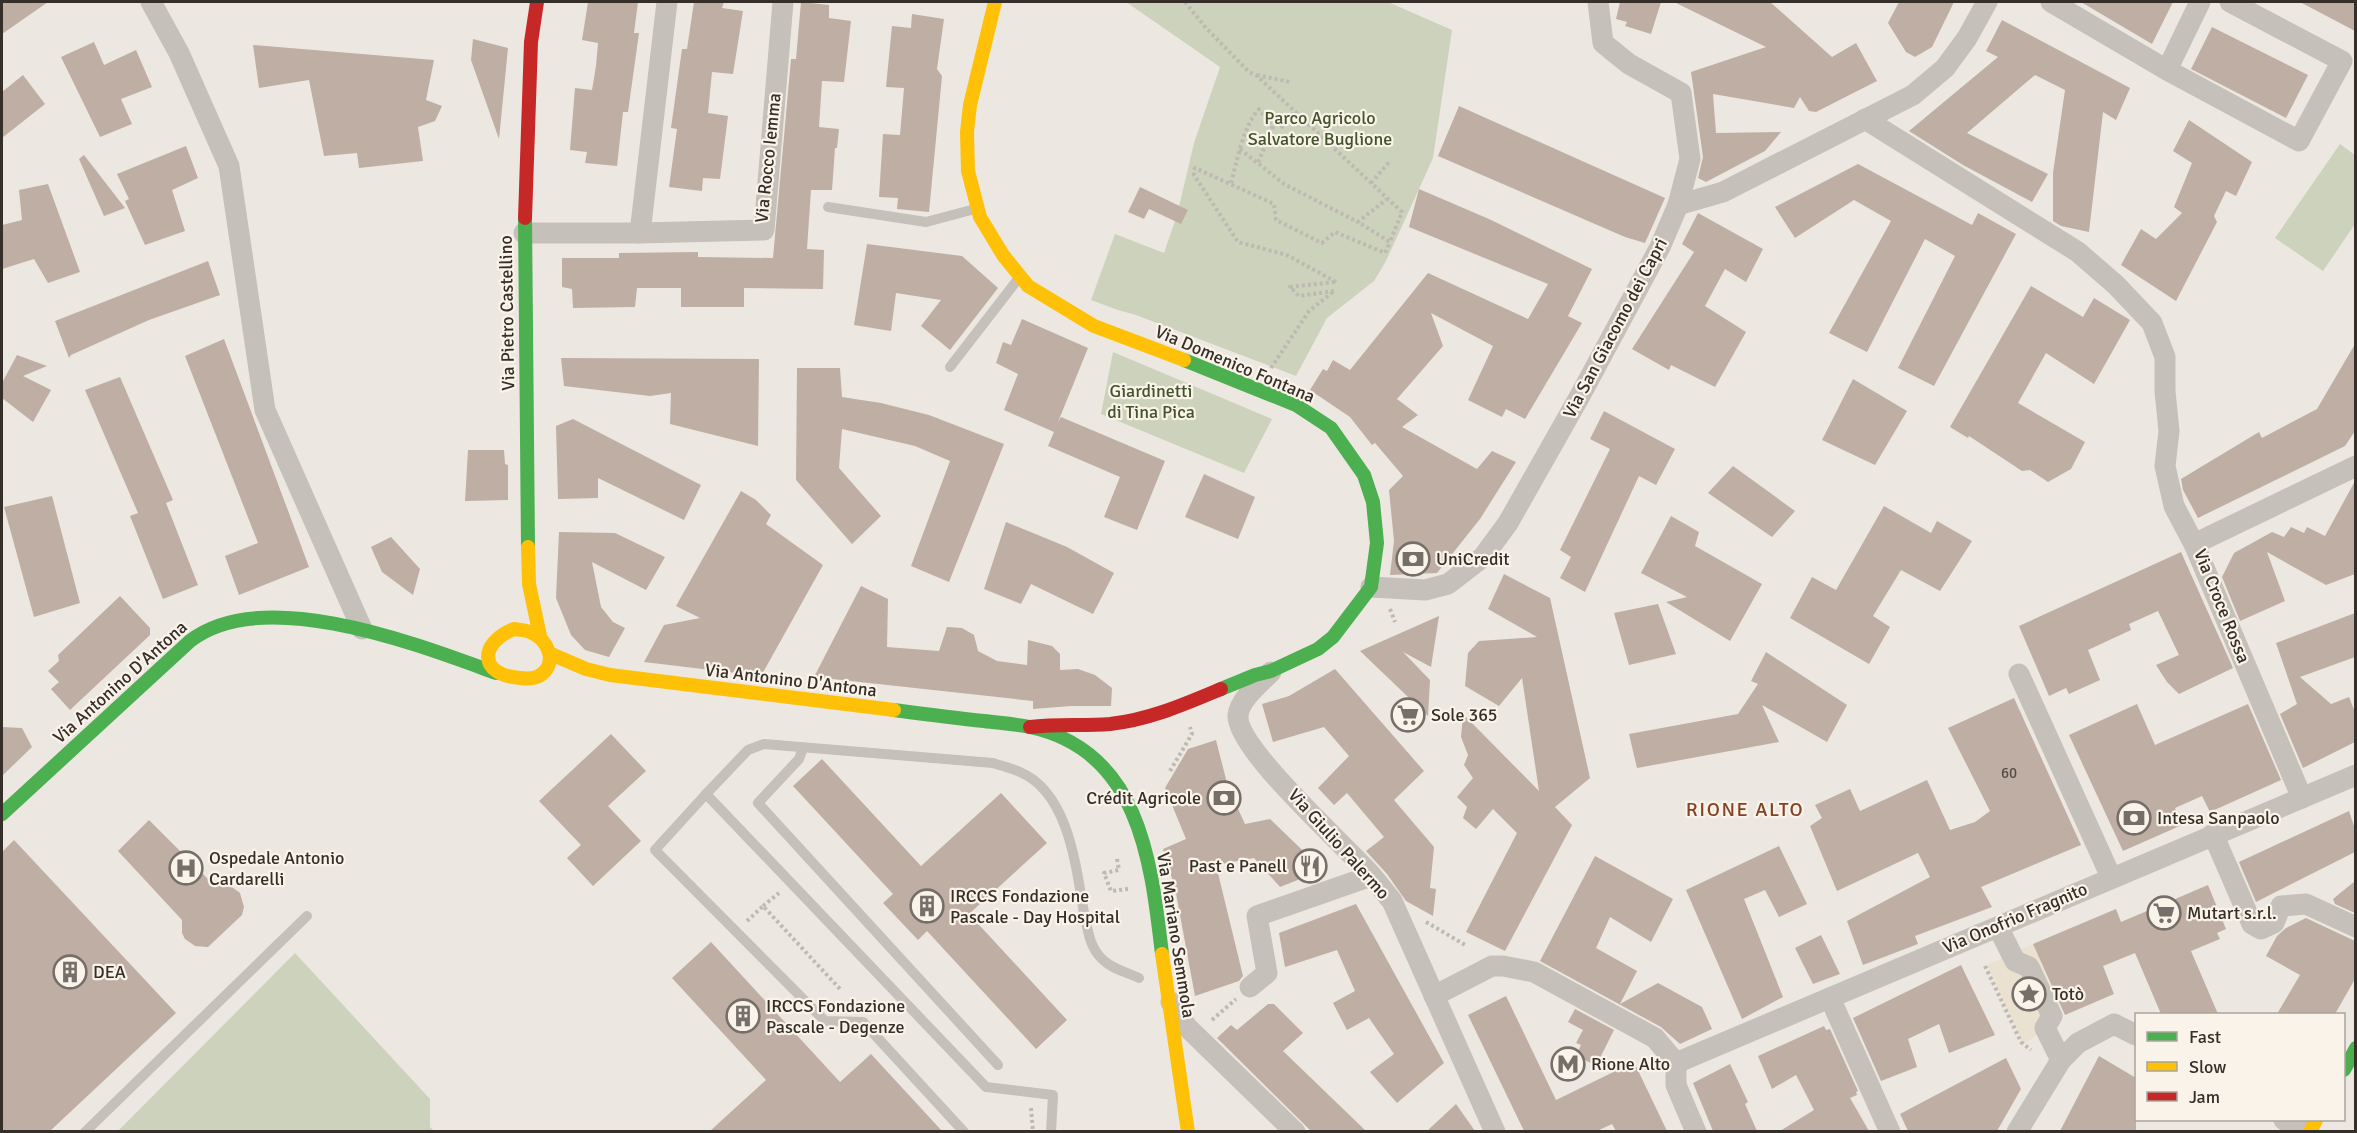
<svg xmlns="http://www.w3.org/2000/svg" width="2357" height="1133" viewBox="0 0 2357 1133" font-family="Signika,sans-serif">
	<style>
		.green { fill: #ccd2bb }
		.plaza { fill: #eae1d1 }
		.building { fill: #bfaea3 }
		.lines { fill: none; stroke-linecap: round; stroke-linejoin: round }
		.path { stroke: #beb9b3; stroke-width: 4; stroke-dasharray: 3 3; stroke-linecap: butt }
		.lane { stroke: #c5c0ba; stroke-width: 10 }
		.street { stroke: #c5c0ba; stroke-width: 21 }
		.fast { stroke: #4caf50; stroke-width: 14 }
		.slow { stroke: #ffc107; stroke-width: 14 }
		.jam { stroke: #c62828; stroke-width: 14 }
		.labels { text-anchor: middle; stroke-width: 4.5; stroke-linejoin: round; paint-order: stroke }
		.number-label { font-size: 15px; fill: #584e47 }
		.park-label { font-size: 18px; fill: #43542d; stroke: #f9f3e9 }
		.street-label { font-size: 18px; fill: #362e28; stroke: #f9f3e9 }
		.poi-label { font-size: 18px; fill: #362e28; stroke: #f9f3e9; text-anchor: start }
		.neighbourhood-label { font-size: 20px; letter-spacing: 1.5px; fill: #844123; stroke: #f9f3e9 }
	</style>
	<rect width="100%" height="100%" fill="#ece8e1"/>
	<g class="green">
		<path d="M1126 2H1388L1452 30 1433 158 1419 189 1386 261 1374 281 1327 318 1296 376 1136 315 1118 310 1091 300 1115 234 1164 253 1177 215 1194 143 1220 67Z"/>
		<path d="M2340 144 2355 155V224L2323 271 2275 238Z"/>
		<path d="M1113 352 1272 419 1244 473 1101 414Z"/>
		<path d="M295 953 430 1099V1127L434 1131H118Z"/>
	</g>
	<path class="plaza" d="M2033 944 2063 1016 2024 1044 1987 965Z"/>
	<g class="building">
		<path d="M2 2H48L2 34Z"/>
		<path d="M588 2H638L634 33H639L628 112H623L617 166 585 163 587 152 570 150 575 88 592 90 596 66 598 43 582 40Z"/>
		<path d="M694 2H724L722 8 743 11 733 74 712 72 708 113 728 116 720 179 703 178 702 191 669 187 677 129 671 128 682 49H687Z"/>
		<path d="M801 2 829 5V18L851 21 844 82 822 81 819 127 839 129 837 148H835L832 190H811L807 249 824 250 823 289 744 288V307H681V288H637L635 307 573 308 572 289 562 287V258H619V253L698 252V257L773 258 791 59H796Z"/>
		<path d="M1620 2H1661L1651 34 1625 26 1627 22 1616 19Z"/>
		<path d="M1674 2H1770L1832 57 1856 43 1877 81 1816 112 1809 111 1800 97 1794 108 1713 94 1716 133 1781 132 1765 151 1706 182 1698 178 1703 157 1691 72 1766 47Z"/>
		<path d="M1899 2H1954L1932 47 1915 57 1906 52 1888 23Z"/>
		<path d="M2081 2H2173L2152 44Z"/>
		<path d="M2300 2H2355V31Z"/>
		<path d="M912 14 944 19 937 69 942 76 929 212 897 209 898 198 879 197 883 134 900 135 904 88 886 87 892 26 911 28Z"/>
		<path d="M2002 20 2130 88 2116 120 2103 112 2089 232 2061 226 2053 221V173L2065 90 2035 75 1967 133 2048 174 2032 202 1963 165 1909 131 1998 57 1986 51Z"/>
		<path d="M2212 27 2308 75 2286 118 2191 69Z"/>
		<path d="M473 39 508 48 499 139 471 60Z"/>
		<path d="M94 42 104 65 136 50 152 87 121 99 132 124 100 137 61 57Z"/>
		<path d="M253 45 434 60 426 100 442 106 435 121 418 127 423 161 359 168 357 153 324 156 309 80 259 88Z"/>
		<path d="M23 75 45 104 2 138V92Z"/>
		<path d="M1459 106 1665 198 1645 243 1625 237 1438 156Z"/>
		<path d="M2189 120 2252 162 2236 196 2226 191 2214 216 2217 222 2176 301 2121 265 2141 229 2156 239 2182 213 2174 207 2192 163 2173 151Z"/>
		<path d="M186 146 198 178 172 190 185 231 145 245 125 201 129 199 117 174Z"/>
		<path d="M84 155 125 208 104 216 79 159Z"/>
		<path d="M1858 164 1972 225 1978 213 2016 234 1934 386 1898 368 1955 256 1925 239 1867 352 1829 333 1891 221 1854 200 1795 238 1775 207Z"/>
		<path d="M48 184 80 272 48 283 34 259 2 269V225L22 220 19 190Z"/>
		<path d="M1140 187 1188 210 1181 224 1149 209 1144 219 1128 212Z"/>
		<path d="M1419 189 1489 219 1592 269 1568 316 1582 323 1525 419 1506 409 1502 417 1468 400 1493 346 1431 313 1443 346 1397 399 1418 415 1402 427 1477 469 1492 451 1516 462 1480 519 1437 573 1390 575 1394 541 1389 490 1403 476 1375 443 1372 445 1350 417 1310 390 1323 369 1327 371 1333 360 1350 370 1428 273 1528 319 1548 284 1409 227Z"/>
		<path d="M1698 213 1763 249 1746 282 1725 269 1705 306 1746 332 1715 387 1671 365 1669 370 1632 349 1694 252 1682 244Z"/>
		<path d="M867 244 962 256 998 288 950 350 921 326 941 300 896 293 891 331 854 325Z"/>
		<path d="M208 261 220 295 149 320 71 355 69 358 55 321Z"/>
		<path d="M2031 286 2083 317 2094 298 2130 320 2094 384 2046 353 2018 403 2085 442 2071 469 2048 482 2030 470 2022 471 1969 436 1968 438 1950 427Z"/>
		<path d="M1022 319 1088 348 1058 422 1061 417 1165 461 1137 530 1104 517 1120 477 1048 446 1054 432 1004 410 1018 374 996 363 1003 342 1011 345Z"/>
		<path d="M224 339 309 567 239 595 225 556 258 543 185 356Z"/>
		<path d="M2355 344V431L2345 446 2198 518 2183 490 2181 479 2259 432 2262 438 2317 409Z"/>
		<path d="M17 355 47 366 23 376 51 390 33 422 2 398V383Z"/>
		<path d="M561 358 759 359 758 446 670 424 671 393 650 396 564 386Z"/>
		<path d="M797 368H840L842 397 881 403 929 415 1004 444 949 582 911 566 950 461 915 446 842 429 839 468 881 516 852 544 796 480Z"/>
		<path d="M120 377 173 500 166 503 198 585 163 599 130 516 138 513 85 390Z"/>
		<path d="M1853 379 1907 411 1875 465 1822 440Z"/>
		<path d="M1604 411 1675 449 1656 485 1639 476 1585 592 1560 578 1571 557 1560 550 1610 449 1590 439Z"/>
		<path d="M573 419 701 485 684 520 598 478V498L558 499 556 426Z"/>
		<path d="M468 450H504L505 464 508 465V500L465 501Z"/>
		<path d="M1733 466 1795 511 1772 537 1708 493Z"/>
		<path d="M1204 474 1255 497 1238 539 1185 517Z"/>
		<path d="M2355 481V574L2326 585 2267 552 2285 601 2240 621 2222 577 2234 553 2272 532 2284 537 2291 527 2304 533 2307 527 2325 536Z"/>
		<path d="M741 491 756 500 771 515 766 524 823 565 761 676 644 662 664 625 700 618 676 606Z"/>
		<path d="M52 496 80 603 34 617 4 507Z"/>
		<path d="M1884 506 1931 533 1937 521 1972 541 1940 591 1901 570 1873 616 1890 627 1869 664 1790 618 1812 577 1836 590Z"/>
		<path d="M1671 516 1699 532 1695 546 1762 584 1730 641 1666 602 1687 597 1641 573Z"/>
		<path d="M1006 522 1067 547 1114 573 1093 614 1031 584 1021 604 984 589Z"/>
		<path d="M559 532 615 533 665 557 646 590 592 562 601 607 613 622 625 628 609 657 585 650 571 635 556 598Z"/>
		<path d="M391 537 420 569 413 595 382 572 371 547Z"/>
		<path d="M2181 552 2233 668 2179 694 2167 682 2156 665 2179 655 2158 611 2129 624 2131 630 2088 650 2100 680 2069 694 2066 688 2049 696 2019 626Z"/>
		<path d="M1504 574 1550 598 1590 778 1555 807 1572 825 1505 951 1466 932 1517 833 1493 809 1476 829 1463 818 1467 807 1457 797 1473 778 1464 765 1468 755 1461 737 1463 714 1539 791 1522 678 1499 706 1465 686 1468 653 1479 641 1537 637 1488 609Z"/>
		<path d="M861 586 888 599 887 647 939 651 947 627 962 628 974 635 978 651 997 661 1027 665 1028 640 1052 646 1060 654V670L1078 669 1095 675 1112 688 1111 706H1071L1033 709V701L814 677Z"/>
		<path d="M120 596 150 628V635L70 710 51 689 59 682 48 671 59 661 58 655Z"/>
		<path d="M1658 604 1676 654 1629 665 1614 613Z"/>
		<path d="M2355 613V657L2300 677 2331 704 2349 697 2355 712V742L2303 768 2280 714 2297 704 2276 643Z"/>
		<path d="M1439 616 1431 667 1403 652 1430 680 1428 716 1360 651Z"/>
		<path d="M1766 652 1847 705 1827 742 1762 705 1779 742 1637 768 1629 734 1738 714 1758 684 1751 681Z"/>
		<path d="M1335 669 1424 771 1394 800 1434 847 1430 888 1436 889 1433 916 1406 901 1387 874 1366 851 1384 837 1347 793 1334 805 1318 788 1349 756 1324 727 1273 742 1262 704 1289 696Z"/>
		<path d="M2014 698 2081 845 1981 887 1992 907 1915 936 1918 944 1863 965 1847 921 1930 877 1918 853 1837 891 1810 826 1822 818 1815 805 1850 789 1860 811 1927 780 1950 830 1975 822 1990 811 1948 728Z"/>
		<path d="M2137 704 2155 745 2248 704 2281 780 2210 812 2202 796 2175 808 2182 825 2123 851 2069 735Z"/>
		<path d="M2 727 22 728 32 747 2 776Z"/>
		<path d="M611 734 646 771 608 806 641 841 593 886 567 858 581 845 539 801Z"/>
		<path d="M1216 740 1228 787 1245 824 1270 819 1323 870 1280 887 1254 858 1216 865 1243 976 1239 981 1195 996 1175 888 1163 849 1186 839 1165 788 1188 749Z"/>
		<path d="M822 759 921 866 1001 793 1047 843 969 914 1067 1020 1036 1049 927 931 918 940 883 903 893 894 793 786Z"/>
		<path d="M2349 811 2355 829V852L2256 902 2239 862Z"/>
		<path d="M149 820 213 884H228L240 893 244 907 242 915 208 947 195 946 185 939 182 933V920L118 851Z"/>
		<path d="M14 840 176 1013 50 1131H2V852Z"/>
		<path d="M1779 846 1807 904 1779 917 1765 890 1744 899 1783 997 1742 1019 1686 890Z"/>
		<path d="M1595 856 1673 899 1651 942 1610 917 1596 948 1637 971 1620 1004 1658 983 1702 1007 1712 1029 1680 1044 1661 1027 1540 961Z"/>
		<path d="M2355 881V913L2335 904 2333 899Z"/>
		<path d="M2208 885 2226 929 2217 933 2220 939 2191 951 2218 1014H2161L2135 953 2103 966 2114 994 2065 1015 2033 944 2116 909 2121 922Z"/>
		<path d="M1356 904 1444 1063 1397 1103 1370 1072 1394 1054 1369 1018 1347 1030 1333 1003 1355 991 1337 950 1285 967 1279 933Z"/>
		<path d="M2306 918 2355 941V979L2335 1014H2277L2300 975 2266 956 2277 936 2286 928Z"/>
		<path d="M1821 935 1840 974 1813 984 1795 948Z"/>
		<path d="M711 942 840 1082 871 1054 942 1131H710L766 1080 672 978Z"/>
		<path d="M1961 965 1995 1035 1949 1053 1939 1024 1908 1039 1917 1067 1881 1081 1853 1018Z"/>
		<path d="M1506 996 1556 1100 1634 1062 1667 1131H1616L1612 1124 1597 1131H1524L1468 1015Z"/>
		<path d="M1268 1004H1274L1303 1033 1283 1051 1366 1131H1311L1217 1038 1231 1025 1237 1030Z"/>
		<path d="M1575 1009 1614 1030 1596 1066 1576 1055 1581 1045 1576 1043 1583 1030 1568 1022Z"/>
		<path d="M1824 1026 1826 1030 1830 1029 1858 1091 1856 1092 1857 1095 1850 1098 1869 1131H1780L1814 1110 1796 1075 1772 1089 1758 1056Z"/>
		<path d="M2099 1056 2136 1078V1131H2060Z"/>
		<path d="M2006 1058 2021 1089 1997 1131H1908L1900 1114Z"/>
		<path d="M1730 1064 1748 1102 1745 1104 1757 1131H1713L1693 1083Z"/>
		<path d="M1456 1104 1475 1131H1427Z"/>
	</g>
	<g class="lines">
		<g class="path">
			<path d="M1185 2 1206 28 1249 72 1256 75 1402 212 1390 242 1358 222 1387 199"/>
			<path d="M1257 75 1290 82"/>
			<path d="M1281 128 1294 113"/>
			<path d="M1240 149 1284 184 1358 222"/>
			<path d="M1231 183C1237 162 1243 126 1259 109L1273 126 1258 163"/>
			<path d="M1371 183 1390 161"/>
			<path d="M1336 282 1287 255 1238 242 1194 175V170L1195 168 1274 204 1276 220 1322 243 1335 232 1385 253 1390 242"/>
			<path d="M1334 291 1299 296 1290 287 1335 282"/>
			<path d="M1271 368 1309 311 1334 291"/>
			<path d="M1390 609 1395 622"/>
			<path d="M1170 771 1192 734 1190 727"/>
			<path d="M1117 859 1119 870 1104 873 1111 891 1128 889"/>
			<path d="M763 906 779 893"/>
			<path d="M747 921 763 906 840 989"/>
			<path d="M1426 922 1467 946"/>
			<path d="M1985 966 2021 1042 2031 1050"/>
			<path d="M1212 1020 1236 999"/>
			<path d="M1031 1108 1033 1132"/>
		</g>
		<g class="lane">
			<path d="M828 207 926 222 975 209"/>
			<path d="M950 367 1018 279"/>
			<path d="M803 748 799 759 758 803 998 1065"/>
			<path d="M706 794 655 850 825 1021 863 1022 964 1132"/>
			<path d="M85 1132 307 916"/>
			<path d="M1051 1132 1053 1095 986 1087 706 794 748 750 764 744 993 763C1002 766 1011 768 1020 772 1069 793 1076 867 1084 913 1088 930 1089 946 1102 959 1112 969 1126 972 1139 978"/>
		</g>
		<g class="street">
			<path d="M151 2 179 53 229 166 265 410 362 629"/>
			<path d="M2051 2 2167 70 2299 141 2342 61 2230 2"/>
			<path d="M2167 70 2200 2"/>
			<path d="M1865 119 2078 252 2116 285 2152 323 2165 357V391L2169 431 2165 466 2174 506 2194 544"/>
			<path d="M1678 205 1723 192 1913 95 1945 68 1967 38 1987 2"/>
			<path d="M524 233H640L667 2"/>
			<path d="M640 233 764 230 783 2"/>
			<path d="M1371 587 1425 590 1448 584 1483 557 1508 523 1581 394 1660 247 1678 205 1690 159 1681 93 1629 64 1603 43 1598 2"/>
			<path d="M1271 672C1260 683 1240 699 1238 715 1235 748 1347 847 1372 876 1379 884 1385 893 1392 901L1495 1132"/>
			<path d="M2019 674 2111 877"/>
			<path d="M2302 798 2194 544 2356 466"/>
			<path d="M2213 834 2252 924 2261 929 2274 923 2281 906 2306 904 2356 927"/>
			<path d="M1998 927 2015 961 2029 967 2052 1016 2045 1028 2061 1060"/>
			<path d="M1250 987 1267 973 1257 916 1371 876"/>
			<path d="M1434 996 1492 966H1503L1534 972 1655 1038 1676 1063V1085L1696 1132"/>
			<path d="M1830 998 1890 1132"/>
			<path d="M1171 1002 1187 1027 1295 1132"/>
			<path d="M1676 1063 2356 775"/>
			<path d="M2284 1120 2305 1132"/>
			<path d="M2017 1132 2061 1060 2078 1043 2114 1024 2136 1035"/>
		</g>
		<g class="fast">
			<path d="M525 218 528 547"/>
			<path d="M1184 360 1296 405 1331 428 1364 475 1373 502 1377 543 1371 587 1333 637 1318 649 1271 671 1255 675 1221 689"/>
			<path d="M894 710C924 714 954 718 984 721 999 723 1015 724 1030 727 1140 751 1151 861 1162 954"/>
			<path d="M2 814 190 641C263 584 419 645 496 673"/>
			<path d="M2344 1070 2356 1048"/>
		</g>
		<g class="slow">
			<path d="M995 2 970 105 967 132 968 171 980 217 1003 255 1028 286 1094 326 1184 360"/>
			<path d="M528 547 529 584 540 636"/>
			<path d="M514 629C520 630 527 630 532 633 547 640 558 661 542 674 536 679 528 679 520 678 478 675 479 643 514 629Z"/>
			<path d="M551 654 586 669 610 675 894 710"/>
			<path d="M1162 954 1188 1132"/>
			<path d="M2310 1132 2316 1120"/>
		</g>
		<g class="jam">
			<path d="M525 218 531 42 537 2"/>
			<path d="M1030 727C1057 724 1083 726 1110 724 1149 720 1185 704 1221 689"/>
		</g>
	</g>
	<defs>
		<g id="bank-ring" transform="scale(1.725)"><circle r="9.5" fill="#f9f3e9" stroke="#766f69" stroke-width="1.5"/><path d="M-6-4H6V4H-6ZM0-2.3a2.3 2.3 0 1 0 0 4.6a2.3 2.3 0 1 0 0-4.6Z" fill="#766f69"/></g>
		<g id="supermarket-ring" transform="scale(1.725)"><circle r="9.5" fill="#f9f3e9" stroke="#766f69" stroke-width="1.5"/><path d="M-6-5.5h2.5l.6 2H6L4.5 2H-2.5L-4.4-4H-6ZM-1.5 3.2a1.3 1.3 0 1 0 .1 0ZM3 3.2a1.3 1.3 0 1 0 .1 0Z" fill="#766f69"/></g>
		<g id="restaurant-ring" transform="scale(1.725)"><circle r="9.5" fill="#f9f3e9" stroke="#766f69" stroke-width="1.5"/><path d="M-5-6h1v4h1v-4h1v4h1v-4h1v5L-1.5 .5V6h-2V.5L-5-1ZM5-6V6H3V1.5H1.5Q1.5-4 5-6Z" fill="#766f69"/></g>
		<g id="hospital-ring" transform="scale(1.725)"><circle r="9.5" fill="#f9f3e9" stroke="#766f69" stroke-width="1.5"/><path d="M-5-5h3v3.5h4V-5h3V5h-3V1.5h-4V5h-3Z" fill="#766f69"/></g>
		<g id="building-ring" transform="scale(1.725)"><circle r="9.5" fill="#f9f3e9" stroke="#766f69" stroke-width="1.5"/><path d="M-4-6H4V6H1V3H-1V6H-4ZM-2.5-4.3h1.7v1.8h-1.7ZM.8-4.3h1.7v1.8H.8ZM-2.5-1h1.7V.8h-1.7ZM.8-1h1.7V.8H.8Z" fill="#766f69"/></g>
		<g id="sight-ring" transform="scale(1.725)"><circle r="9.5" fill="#f9f3e9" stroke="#766f69" stroke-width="1.5"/><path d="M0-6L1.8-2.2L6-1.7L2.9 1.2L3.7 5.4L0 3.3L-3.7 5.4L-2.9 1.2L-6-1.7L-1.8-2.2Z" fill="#766f69"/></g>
		<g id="metro-ring" transform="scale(1.725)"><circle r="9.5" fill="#f9f3e9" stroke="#766f69" stroke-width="1.5"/><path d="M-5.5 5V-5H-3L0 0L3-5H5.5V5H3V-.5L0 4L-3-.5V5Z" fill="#766f69"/></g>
	</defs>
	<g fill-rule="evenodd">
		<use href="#bank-ring" x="1413" y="559"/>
		<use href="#supermarket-ring" x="1408" y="715"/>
		<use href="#bank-ring" x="1224" y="798"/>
		<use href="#bank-ring" x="2134" y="818"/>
		<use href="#restaurant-ring" x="1310" y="866"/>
		<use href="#hospital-ring" x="186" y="868"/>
		<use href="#building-ring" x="927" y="906"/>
		<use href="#supermarket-ring" x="2164" y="913"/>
		<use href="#building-ring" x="70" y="972"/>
		<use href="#sight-ring" x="2029" y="994"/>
		<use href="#building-ring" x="743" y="1016"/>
		<use href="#metro-ring" x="1568" y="1064"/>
	</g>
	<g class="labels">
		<g class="number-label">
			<text x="2009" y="778">60</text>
		</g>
		<g class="park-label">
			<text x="1320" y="124">Parco Agricolo<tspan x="1320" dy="21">Salvatore Buglione</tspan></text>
			<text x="1151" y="397">Giardinetti<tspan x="1151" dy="21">di Tina Pica</tspan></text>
		</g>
		<g class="street-label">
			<text transform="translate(768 158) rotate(-84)" y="6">Via Rocco Iemma</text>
			<text transform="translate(507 313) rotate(-91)" y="6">Via Pietro Castellino</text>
			<text transform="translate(1615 328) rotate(-62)" y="6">Via San Giacomo dei Capri</text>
			<text transform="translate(1235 364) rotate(23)" y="6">Via Domenico Fontana</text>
			<text transform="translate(2222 606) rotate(68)" y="6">Via Croce Rossa</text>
			<text transform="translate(791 680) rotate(7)" y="6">Via Antonino D'Antona</text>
			<text transform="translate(120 682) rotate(-42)" y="6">Via Antonino D'Antona</text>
			<text transform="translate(1339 844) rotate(48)" y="6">Via Giulio Palermo</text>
			<text transform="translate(2015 918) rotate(-23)" y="6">Via Onofrio Fragnito</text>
			<text transform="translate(1176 935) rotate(81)" y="6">Via Mariano Semmola</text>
		</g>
		<g class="poi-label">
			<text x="1436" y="565">UniCredit</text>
			<text x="1431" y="721">Sole 365</text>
			<text x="1201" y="804" text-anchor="end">Crédit Agricole</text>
			<text x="2157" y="824">Intesa Sanpaolo</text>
			<text x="209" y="864">Ospedale Antonio<tspan x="209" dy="21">Cardarelli</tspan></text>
			<text x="1287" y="872" text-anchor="end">Past e Panell</text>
			<text x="950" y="902">IRCCS Fondazione<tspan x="950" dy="21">Pascale - Day Hospital</tspan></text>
			<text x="2187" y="919">Mutart s.r.l.</text>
			<text x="93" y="978">DEA</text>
			<text x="2052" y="1000">Totò</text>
			<text x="766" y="1012">IRCCS Fondazione<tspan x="766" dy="21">Pascale - Degenze</tspan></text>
			<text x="1591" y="1070">Rione Alto</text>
		</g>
		<g class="neighbourhood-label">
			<text x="1745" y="816">RIONE ALTO</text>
		</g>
	</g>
	<rect width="2357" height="1133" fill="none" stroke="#362e28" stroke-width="6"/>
	<rect x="2135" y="1013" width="210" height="108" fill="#f9f3e9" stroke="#aba49c" stroke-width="1.5"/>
	<rect x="2147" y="1032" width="30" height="9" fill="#4caf50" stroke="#aba49c" stroke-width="1.5"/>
	<text x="2189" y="1043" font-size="18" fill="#362e28">Fast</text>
	<rect x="2147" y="1062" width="30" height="9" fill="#ffc107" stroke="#aba49c" stroke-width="1.5"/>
	<text x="2189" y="1073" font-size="18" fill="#362e28">Slow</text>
	<rect x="2147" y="1092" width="30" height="9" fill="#c62828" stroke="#aba49c" stroke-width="1.5"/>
	<text x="2189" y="1103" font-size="18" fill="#362e28">Jam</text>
</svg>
